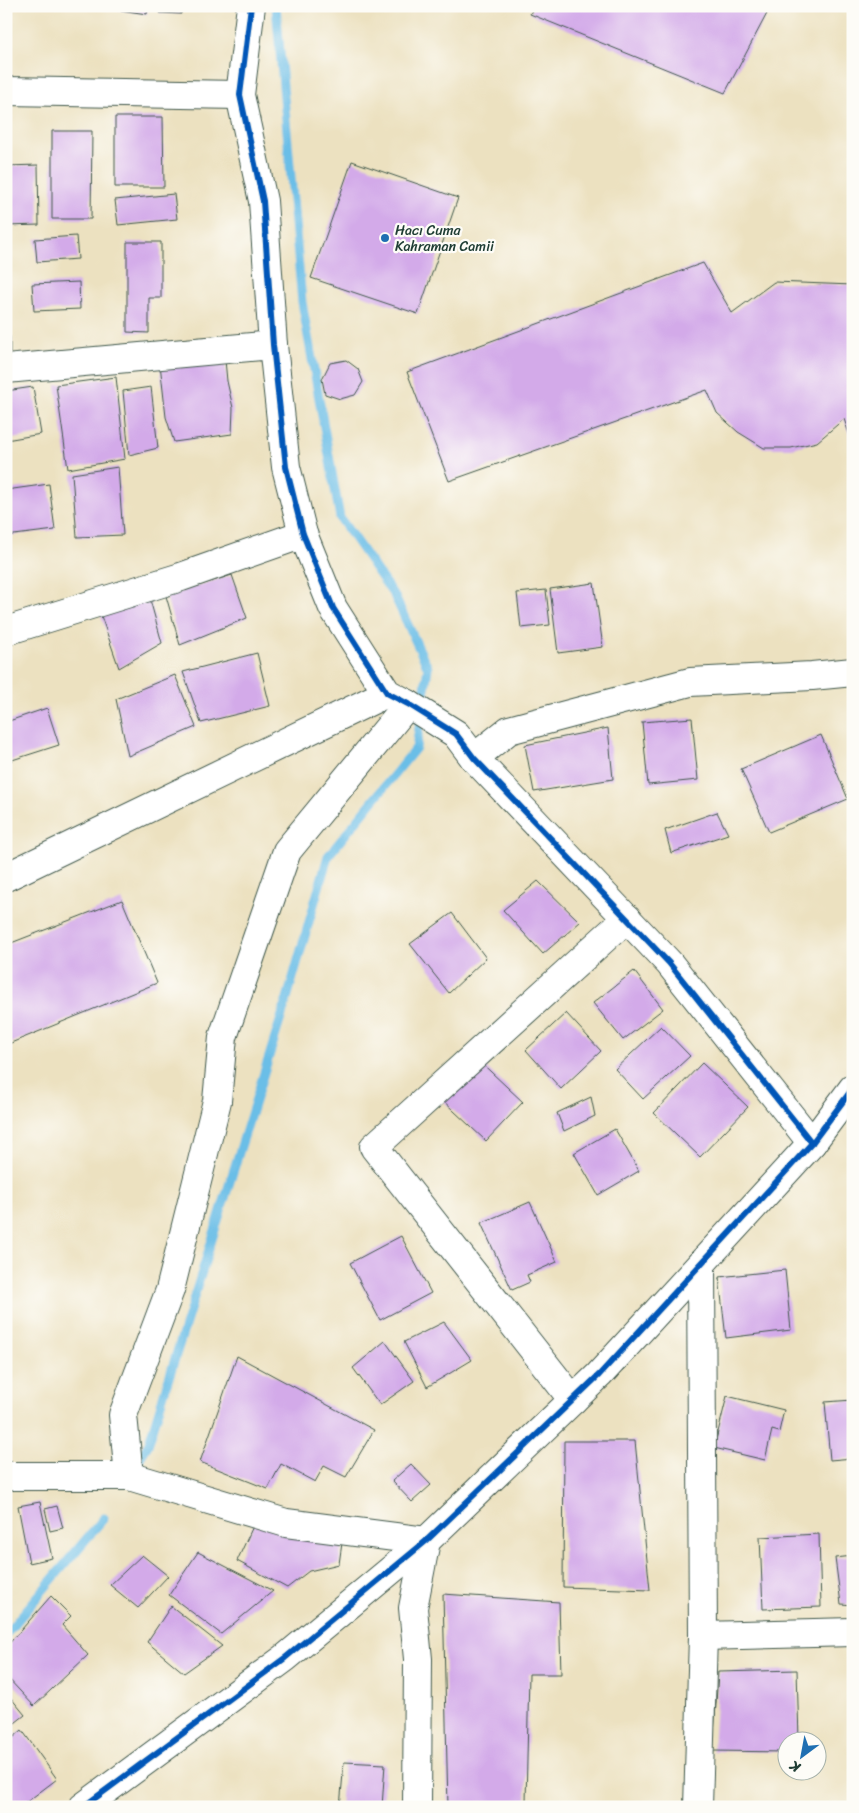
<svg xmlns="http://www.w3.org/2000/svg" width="859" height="1813" viewBox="0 0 859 1813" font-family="Sriracha,sans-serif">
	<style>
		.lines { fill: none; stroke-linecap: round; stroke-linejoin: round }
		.stream { stroke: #6bbee7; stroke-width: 9 }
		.building { fill: #d3aae9 }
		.minor-casing { stroke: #3e5649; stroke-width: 30 }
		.tertiary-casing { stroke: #3e5649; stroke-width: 30 }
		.minor { stroke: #fff; stroke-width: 28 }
		.tertiary { stroke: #fff; stroke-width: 28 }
		.cycleway-casing { stroke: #fdfcf7; stroke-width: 9 }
		.cycleway { stroke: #0057b8; stroke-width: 6 }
		.poi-dot { fill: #1f6fb2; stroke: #fdfcf7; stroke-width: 2 }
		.labels { text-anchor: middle; stroke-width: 4.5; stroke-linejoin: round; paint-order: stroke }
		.poi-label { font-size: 14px; fill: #1f3d34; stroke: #fdfcf7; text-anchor: start }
	</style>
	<rect width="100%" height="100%" fill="#fdfcf7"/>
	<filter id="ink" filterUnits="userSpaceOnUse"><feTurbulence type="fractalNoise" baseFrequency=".02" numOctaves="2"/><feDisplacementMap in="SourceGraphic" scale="10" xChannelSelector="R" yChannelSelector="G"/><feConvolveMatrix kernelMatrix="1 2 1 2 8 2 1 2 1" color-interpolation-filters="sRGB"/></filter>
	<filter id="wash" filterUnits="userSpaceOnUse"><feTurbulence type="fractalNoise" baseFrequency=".0096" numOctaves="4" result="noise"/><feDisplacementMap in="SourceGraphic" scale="20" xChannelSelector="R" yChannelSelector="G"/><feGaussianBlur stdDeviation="1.12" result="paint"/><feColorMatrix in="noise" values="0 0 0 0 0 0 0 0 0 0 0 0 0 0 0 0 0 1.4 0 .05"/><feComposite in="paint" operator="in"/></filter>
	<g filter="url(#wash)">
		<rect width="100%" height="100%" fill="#ece1c0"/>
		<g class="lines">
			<g class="stream">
				<path d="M136 1464 148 1445 286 1002 328 856 416 748 428 668 395 597 340 518 302 302 276 6"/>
				<path d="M6 1634 104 1518"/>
			</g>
		</g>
		<g id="blocks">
			<g class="building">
				<path d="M6 6H12L7 29H6Z"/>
				<path d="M93 6H148L147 14Z"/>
				<path d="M160 6H181V14L160 13Z"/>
				<path d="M534 6H771L725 93 530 14Z"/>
				<path d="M115 117H163L164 187H115Z"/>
				<path d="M52 131H92L91 219H52Z"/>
				<path d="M352 161 458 198 418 314 311 278Z"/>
				<path d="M38 165 39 225 6 226V166Z"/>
				<path d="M174 194 177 219 118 225 115 200Z"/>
				<path d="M76 236 78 259 37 262 35 239Z"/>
				<path d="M127 242H161V298H149V333L127 332Z"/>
				<path d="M703 263 732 313 774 282 853 285V445L844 419 817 442 791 448H764L738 432 717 413 707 390 449 481 407 372Z"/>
				<path d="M79 282 80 309 34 311 32 284Z"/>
				<rect x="6" y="337" width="4" height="15"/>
				<path d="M225 360 227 381 233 408 232 434 174 442 166 417 160 364Z"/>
				<path d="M346 360 358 369 363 382 355 395 340 399 325 394 322 379 330 363Z"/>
				<path d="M116 377 125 459 68 469 56 385Z"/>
				<path d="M33 387 41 434 6 440V391Z"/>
				<path d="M151 387 158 448 129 455 123 391Z"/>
				<path d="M118 467 123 535 77 537 72 474Z"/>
				<path d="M49 484 55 530 6 536V490Z"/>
				<path d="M232 575 247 618 180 645 166 596Z"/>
				<path d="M594 583 603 647 558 653 550 589Z"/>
				<path d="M546 590 550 625 521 628 517 593Z"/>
				<path d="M149 596 162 643 119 668 100 613Z"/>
				<path d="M257 653 270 706 201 723 183 672Z"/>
				<path d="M175 675 196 727 128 756 116 699Z"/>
				<path d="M47 708 59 745 6 762V722Z"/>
				<path d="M692 718 698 780 648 785 642 722Z"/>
				<path d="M608 728 613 779 534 792 525 745Z"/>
				<path d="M821 735 848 799 769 832 741 769Z"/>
				<path d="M717 812 728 834 671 853 665 830Z"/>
				<path d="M538 881 580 922 543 954 503 910Z"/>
				<path d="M122 900 157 983 6 1045V945Z"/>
				<path d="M452 913 486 958 449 993 410 944Z"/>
				<path d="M634 971 663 1009 623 1040 593 1003Z"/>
				<path d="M566 1013 601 1051 561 1089 526 1050Z"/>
				<path d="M661 1026 690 1056 643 1099 615 1069Z"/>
				<path d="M475 1057 523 1102 486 1141 438 1096Z"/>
				<path d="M702 1063 748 1107 700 1157 654 1113Z"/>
				<path d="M591 1097 595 1116 564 1131 557 1113Z"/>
				<path d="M615 1129 639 1171 598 1195 574 1153Z"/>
				<path d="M530 1202 557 1262 527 1275 530 1282 512 1290 481 1223Z"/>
				<path d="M401 1236 431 1293 380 1320 350 1263Z"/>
				<path d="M785 1270 791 1330 726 1338 719 1277Z"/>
				<path d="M444 1322 472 1360 427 1387 404 1342Z"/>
				<path d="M385 1341 414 1381 380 1405 353 1368Z"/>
				<path d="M237 1356 374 1430 346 1477 324 1466 315 1482 281 1464 268 1489 200 1462Z"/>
				<path d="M727 1396 784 1410 779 1432 772 1430 765 1460 714 1448Z"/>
				<path d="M853 1400V1458L830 1460 825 1402Z"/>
				<path d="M564 1441H635L650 1590 563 1587Z"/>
				<path d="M411 1464 431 1485 412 1502 392 1481Z"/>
				<path d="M40 1502 52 1558 29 1563 18 1506Z"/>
				<path d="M57 1506 63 1528 50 1531 45 1509Z"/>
				<path d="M254 1524 342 1543 339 1564 309 1571 287 1588 237 1561Z"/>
				<path d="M819 1534 821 1607 763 1609 760 1537Z"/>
				<path d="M198 1552 273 1591 221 1634 169 1595Z"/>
				<path d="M142 1555 168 1576 138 1608 110 1585Z"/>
				<path d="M853 1556V1605L841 1604 835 1558Z"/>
				<path d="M443 1594 559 1602 561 1674H529L526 1802 546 1807H448Z"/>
				<path d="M51 1596 71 1616 62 1625 88 1655 34 1706 6 1676V1647Z"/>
				<path d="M171 1606 222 1646 184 1673 147 1642Z"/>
				<path d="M797 1670 799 1740H786V1752L713 1751 718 1672Z"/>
				<path d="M6 1692 25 1715 6 1730Z"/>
				<path d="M22 1730 57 1779 20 1807H6V1744Z"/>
				<path d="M344 1762 385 1764 382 1807H340Z"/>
			</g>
		</g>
	</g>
	<g filter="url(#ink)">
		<use href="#blocks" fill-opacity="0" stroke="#3e5649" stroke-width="1"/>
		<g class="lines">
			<g class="minor-casing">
				<g id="minor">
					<path d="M251 6 240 95 263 201 273 345 286 467 303 534 333 608 387 693 408 704 456 734 474 758 669 963 812 1143"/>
					<path d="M6 91 240 95"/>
					<path d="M6 369 273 345"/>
					<path d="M6 631 181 577 303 534"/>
					<path d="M474 758 509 730 690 682 812 676 853 672"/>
					<path d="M6 877 387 693"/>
					<path d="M573 1400 374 1147 627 918"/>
					<path d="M6 1476H129L286 1523 426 1541 413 1608 418 1659 417 1807"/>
					<path d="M129 1476 123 1415 170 1290 217 1101 223 1037 287 851 408 704"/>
					<path d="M703 1636 853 1632"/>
					<path d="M698 1807 703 1636 701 1264"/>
				</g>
			</g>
			<g class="tertiary-casing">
				<path id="tertiary" d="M83 1807 285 1658 426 1541 599 1375 812 1143 853 1088"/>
			</g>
			<use href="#minor" class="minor"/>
			<use href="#tertiary" class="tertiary"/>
			<g class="cycleway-casing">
				<g id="cycleway">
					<path d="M251 6 240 95 263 201 273 345 286 467 303 534 333 608 387 693 408 704 456 734 474 758 669 963 812 1143"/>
					<path d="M83 1807 285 1658 426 1541 599 1375 812 1143 853 1088"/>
				</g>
			</g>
			<use href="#cycleway" class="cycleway"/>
		</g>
	</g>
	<circle class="poi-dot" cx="385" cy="238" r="5"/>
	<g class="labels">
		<g class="poi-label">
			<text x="395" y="235">Hacı Cuma<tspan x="395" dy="16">Kahraman Camii</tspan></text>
		</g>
	</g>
	<rect width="859" height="1813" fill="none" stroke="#fdfcf7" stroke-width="25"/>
	<g transform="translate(802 1756) rotate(212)"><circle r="24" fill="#fdfcf7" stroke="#a4b0a9"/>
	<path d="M0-4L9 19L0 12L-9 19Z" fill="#1f6fb2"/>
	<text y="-8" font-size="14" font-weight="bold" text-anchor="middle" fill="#1f3d34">K</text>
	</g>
</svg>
